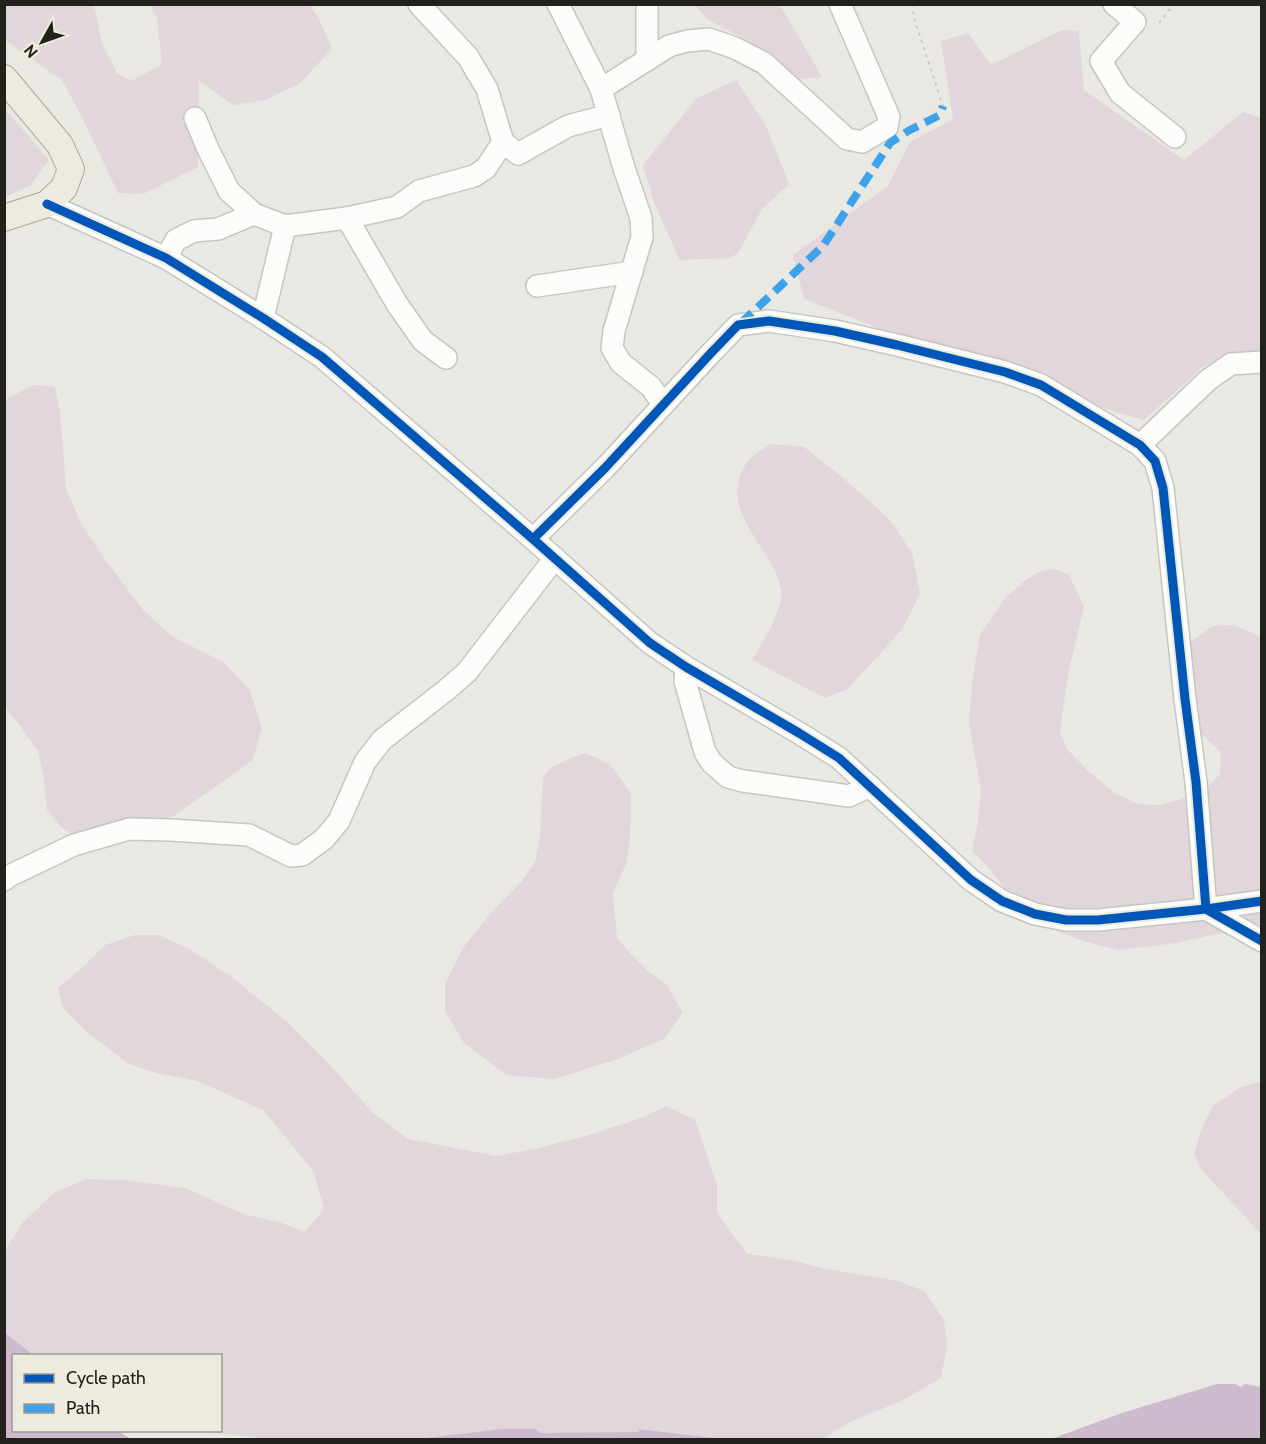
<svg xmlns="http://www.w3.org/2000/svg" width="1266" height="1444" viewBox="0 0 1266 1444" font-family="Cabin,sans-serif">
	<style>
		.green { fill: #e0d6dc }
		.water { fill: #cdbacc }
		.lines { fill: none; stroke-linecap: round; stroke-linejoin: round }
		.minor-casing { stroke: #c6c6c0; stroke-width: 24 }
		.major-casing { stroke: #ada99a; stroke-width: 28 }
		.path { stroke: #c8c8c5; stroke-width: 2; stroke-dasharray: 3 4.5; stroke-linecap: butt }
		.minor { stroke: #fcfcfb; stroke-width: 21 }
		.major { stroke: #eceae1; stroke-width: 26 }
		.quiet { stroke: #3ea2ea; stroke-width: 8; stroke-dasharray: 15 8; stroke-linecap: butt }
		.cycleway-casing { stroke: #edebde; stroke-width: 13 }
		.cycleway { stroke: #0057b8; stroke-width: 9 }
	</style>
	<rect width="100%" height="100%" fill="#eae8e2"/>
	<g class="green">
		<path d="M309 4 319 19 332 49 299 84 265 100 233 105 198 80 200 131 198 167 143 194 118 193 82 117 62 80 5 40V5H94L102 44 117 73 131 81 162 64 157 18 150 5Z"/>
		<path d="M695 5H780L822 77 796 79 751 42 708 20Z"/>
		<path d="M1062 30 1079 31 1084 90 1184 160 1243 112 1261 118V353L1239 354 1204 366 1144 420 1035 389 804 299 793 255 888 186 910 142 953 119 941 41 968 33 991 65Z"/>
		<path d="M736 80 766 126 789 184 762 209 738 253 730 258 680 260 655 205 643 165 697 98Z"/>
		<path d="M4 108 49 160 30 186 5 197Z"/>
		<path d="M33 385 55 387 60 413 66 489 81 523 107 562 143 610 173 637 223 662 250 690 262 729 252 761 175 815 138 835 83 838 62 828 47 810 44 779 38 751 18 723 5 708V400Z"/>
		<path d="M771 444 804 447 837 473 866 498 890 520 912 553 920 593 903 628 880 654 846 690 825 698 752 660C762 644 785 607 781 589 774 551 728 520 739 480 741 471 745 464 752 457 757 452 765 448 771 444Z"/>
		<path d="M1055 569 1069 575 1084 607 1068 674 1060 731 1066 748 1088 771 1115 793 1138 804 1160 805 1194 796 1207 788 1220 774 1221 752 1199 732 1178 707 1171 683 1173 667 1183 651 1192 641 1213 626 1234 625 1261 637V924L1176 943 1118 950 1083 941 1047 927 1007 891 988 867 972 851 978 821 981 791 969 721 973 676 980 635 1005 598 1026 580 1039 572Z"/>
		<path d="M586 753 609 764 618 775 631 794 630 838 626 864 613 893 617 938 628 951 648 971 667 985 683 1013 664 1039 618 1059 554 1079 506 1075 464 1043 445 1011V984L463 948 490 914 522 881 535 862 540 836 543 778 550 768 571 758Z"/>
		<path d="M135 935H159L189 949 233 978 286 1021 330 1065 373 1113 408 1139 496 1156 535 1149 589 1135 644 1117 666 1106 695 1120 717 1185V1213L747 1254 790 1260 822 1268 898 1281 924 1291 944 1320 947 1345 941 1378 903 1400 848 1423 823 1439H267L199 1431 220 1430V1356L23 1355 5 1339 4 1252 23 1222 54 1193 87 1179 123 1180 185 1188 246 1215 279 1222 305 1232 324 1209 314 1172 263 1110 197 1081 156 1073 127 1063 86 1031 63 1008 58 988 84 966 105 945Z"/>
		<path d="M1261 1082H1262L1261 1234 1200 1168 1194 1154 1202 1128 1213 1106 1241 1087Z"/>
	</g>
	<g class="water">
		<path d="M4 1332 33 1355 14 1356V1430L118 1431 131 1439H5Z"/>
		<path d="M1217 1384H1235L1241 1387 1245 1384 1261 1387V1439H1051L1122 1413Z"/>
		<path d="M502 1429H535L541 1433 639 1432 638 1429 721 1439H417Z"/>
	</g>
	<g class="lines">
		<g class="minor-casing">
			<g id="minor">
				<path d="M419 4 468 57 487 89 503 142 518 154 568 126 609 115"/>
				<path d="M558 4 601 89 623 165 641 218 642 237 614 331 612 348 621 363 651 387 663 404"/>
				<path d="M1114 4 1135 22 1101 61 1120 93 1175 137"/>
				<path d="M647 60V4"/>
				<path d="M601 89 669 46 687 41 709 39 735 48 764 63 847 139 862 142 887 127 889 117 840 4"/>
				<path d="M195 118 208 149 229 191 254 214 285 226 347 218 397 207 419 191 474 176 486 168 503 142"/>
				<path d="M47 204 166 258 263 318 322 357 533 539 650 643 686 667 799 733 839 758 971 880 1002 901 1035 914 1066 920H1098L1206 909 1262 901"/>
				<path d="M347 218 397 304 423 341 446 358"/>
				<path d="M166 258 176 240 194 231 218 229 254 214"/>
				<path d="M537 286 632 272"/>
				<path d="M263 318 285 226"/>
				<path d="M1140 445 1208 380 1231 364 1262 362"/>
				<path d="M533 539 605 468 711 353 738 325 769 321 835 331 897 345 1005 372 1041 385 1140 445 1155 461 1163 488 1185 699 1196 782 1206 909 1262 941"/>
				<path d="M686 667 685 681 705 752 712 763 728 777 743 781 849 796 870 786"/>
				<path d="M4 880 9 876 74 845 129 829 170 830 249 835 291 856 302 855 324 839 339 821 365 762 382 740 445 691 467 672 555 558"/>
			</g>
		</g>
		<g class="major-casing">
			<path id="major" d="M4 78 60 145 71 169 64 188 47 204 4 218"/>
		</g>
		<g class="path">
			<path d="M915 4 913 15 943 106"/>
			<path d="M1159 23 1174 4"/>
		</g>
		<use href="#minor" class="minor"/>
		<use href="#major" class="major"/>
		<path class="quiet" d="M741 323 823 246 890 143 908 131 940 115 943 106"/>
		<g class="cycleway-casing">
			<g id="cycleway">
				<path d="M47 204 166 258 263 318 322 357 533 539 650 643 686 667 799 733 839 758 971 880 1002 901 1035 914 1066 920H1098L1206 909 1262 901"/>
				<path d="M533 539 605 468 711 353 738 325 769 321 835 331 897 345 1005 372 1041 385 1140 445 1155 461 1163 488 1185 699 1196 782 1206 909 1262 941"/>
			</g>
		</g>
		<use href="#cycleway" class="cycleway"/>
	</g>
	<rect width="1266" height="1444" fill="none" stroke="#22211c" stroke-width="12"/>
	<rect x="12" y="1354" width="210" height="78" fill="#edebde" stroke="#9c9a90" stroke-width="1.5"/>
	<rect x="24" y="1374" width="30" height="9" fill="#0057b8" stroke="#9c9a90" stroke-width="1.5"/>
	<text x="66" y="1384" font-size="18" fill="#22211c">Cycle path</text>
	<rect x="24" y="1404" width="30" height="9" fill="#3ea2ea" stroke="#9c9a90" stroke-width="1.5"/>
	<text x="66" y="1414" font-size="18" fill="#22211c">Path</text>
	<g transform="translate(42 42) rotate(230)" stroke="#edebde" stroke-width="4.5" paint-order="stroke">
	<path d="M0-4.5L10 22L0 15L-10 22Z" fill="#22211c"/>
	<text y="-9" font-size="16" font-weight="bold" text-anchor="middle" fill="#22211c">N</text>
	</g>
</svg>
